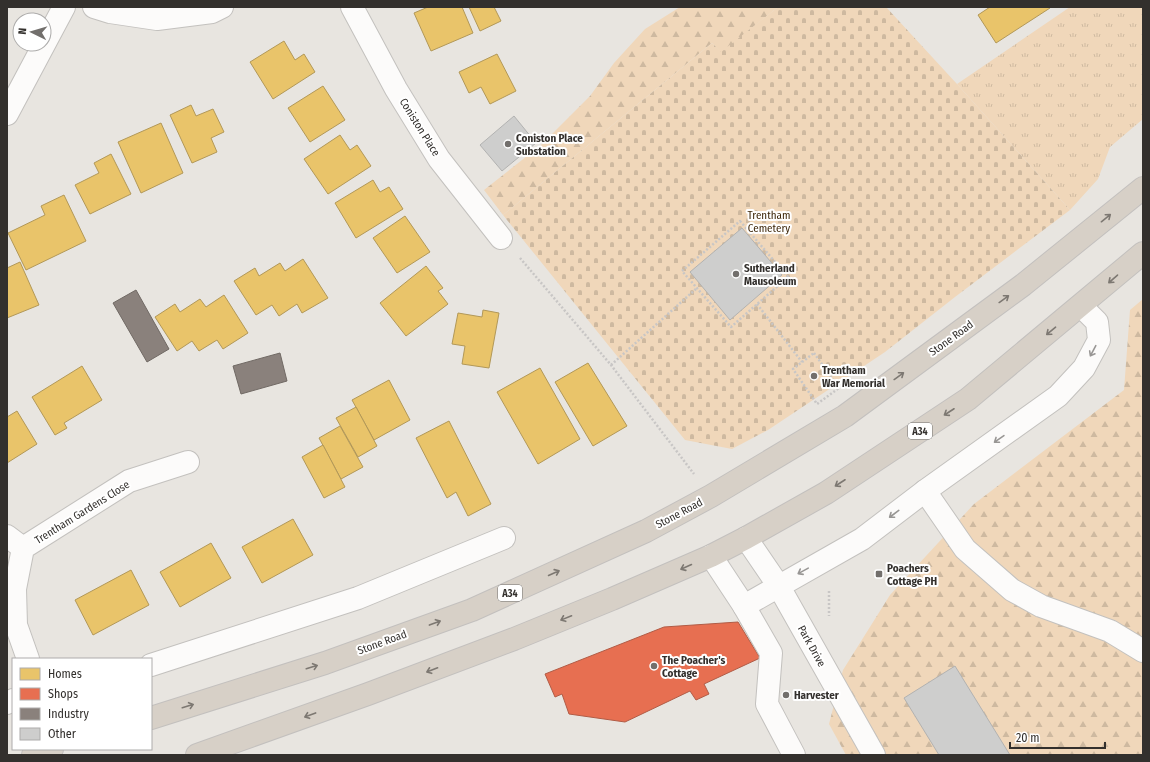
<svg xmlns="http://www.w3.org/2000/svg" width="1150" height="762" viewBox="0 0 1150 762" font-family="'Fira Sans Condensed',sans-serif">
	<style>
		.grass { fill: url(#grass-tufts) }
		.forest { fill: url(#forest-firs) }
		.cemetery { fill: url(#cemetery-stones) }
		.homes { fill: #e9c46a; stroke: #b29858 }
		.shops { fill: #e76f51; stroke: #b15c46 }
		.industry { fill: #8a817c; stroke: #706964 }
		.building { fill: #cececd; stroke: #b2b2b1 }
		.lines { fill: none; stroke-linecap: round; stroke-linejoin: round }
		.minor-casing { stroke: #c3c1be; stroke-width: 24 }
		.highway-casing { stroke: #c3c0be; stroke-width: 24 }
		.path { stroke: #c8c6c5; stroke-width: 2.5; stroke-dasharray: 2 2; stroke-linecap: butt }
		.minor { stroke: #fcfbfa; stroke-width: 22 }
		.highway { stroke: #d7d0c7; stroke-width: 22 }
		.oneway { stroke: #7d7872 }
		.oneway2 { stroke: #989694 }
		.poi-dot { fill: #726f6c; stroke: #fff; stroke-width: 1.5 }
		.labels { text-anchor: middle; stroke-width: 4; stroke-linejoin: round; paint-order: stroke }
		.shield { fill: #fff; stroke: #706e6c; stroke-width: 1 }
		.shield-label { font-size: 10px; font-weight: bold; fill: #33302d }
		.street-label { font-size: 11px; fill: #33302d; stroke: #fff }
		.poi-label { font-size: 11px; font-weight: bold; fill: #33302d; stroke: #fff; text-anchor: start }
		.park-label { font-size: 11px; fill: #3e270a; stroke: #fff }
	</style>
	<defs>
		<pattern id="grass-tufts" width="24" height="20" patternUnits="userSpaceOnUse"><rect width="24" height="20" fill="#f0d7ba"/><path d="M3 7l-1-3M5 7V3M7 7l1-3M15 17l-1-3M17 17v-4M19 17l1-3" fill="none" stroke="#ceb9a0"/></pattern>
		<pattern id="forest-firs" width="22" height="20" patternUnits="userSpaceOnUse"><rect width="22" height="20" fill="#f0d7ba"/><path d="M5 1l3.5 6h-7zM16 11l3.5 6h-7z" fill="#ceb9a0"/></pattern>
		<pattern id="cemetery-stones" width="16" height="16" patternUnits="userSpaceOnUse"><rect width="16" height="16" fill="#f0d7ba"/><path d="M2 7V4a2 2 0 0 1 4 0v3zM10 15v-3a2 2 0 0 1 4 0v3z" fill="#ceb9a0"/></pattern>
	</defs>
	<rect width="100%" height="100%" fill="#e8e5e0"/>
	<path class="grass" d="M1070 7H1143V119L1110 147 1098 179 1070 210 957 84Z"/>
	<g class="forest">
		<path d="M680 7H778L721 53 712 43 503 215 484 190 541 145 590 96 614 63 645 29Z"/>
		<path d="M1143 299V755H846L829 724 843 670 890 595 974 504 1124 390 1130 310Z"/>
	</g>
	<path class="cemetery" d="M778 7H886L957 84 1070 210 955 297 885 352 768 430 732 449 685 440 503 215 712 43 721 52Z"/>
	<g class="homes">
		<path d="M428 7H462L473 33 431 51 414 13Z"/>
		<path d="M469 7H494L501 21 480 31Z"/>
		<path d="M990 7H1049L1050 8 996 43 978 15Z"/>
		<path d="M284 41 295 60 304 54 315 72 273 99 250 62Z"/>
		<path d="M497 54 516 91 490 104 481 87 469 93 459 72Z"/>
		<path d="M323 86 345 120 310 142 288 108Z"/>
		<path d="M191 105 196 116 213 109 224 132 211 138 217 152 192 163 170 115Z"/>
		<path d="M161 123 183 173 141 193 118 142Z"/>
		<path d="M340 135 350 150 357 145 371 166 328 194 304 159Z"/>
		<path d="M111 154 131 194 90 214 75 185 99 173 94 163Z"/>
		<path d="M373 180 380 192 389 187 403 209 356 238 335 203Z"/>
		<path d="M64 195 86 241 26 270 8 233 45 215 41 206Z"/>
		<path d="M405 216 430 252 397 273 373 238Z"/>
		<path d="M303 259 328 298 302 313 297 304 279 316 272 305 256 315 234 281 255 268 259 276 280 263 285 271Z"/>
		<path d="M20 262 39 305 7 318V268Z"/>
		<path d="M426 266 443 288 438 291 448 304 406 336 380 303Z"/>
		<path d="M224 295 248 333 223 349 217 340 199 351 192 341 177 351 155 317 175 304 180 312 200 299 206 307Z"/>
		<path d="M483 310 499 313 489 368 462 364 465 346 452 344 458 313 482 317Z"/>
		<path d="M588 363 627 426 593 446 555 382Z"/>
		<path d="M82 366 102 400 64 423 67 428 55 435 32 397Z"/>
		<path d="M540 368 580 439 538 464 497 392Z"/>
		<path d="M389 380 410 420 374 440 352 400Z"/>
		<path d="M356 407 377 446 358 457 336 418Z"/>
		<path d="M17 411 37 444 7 463V417Z"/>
		<path d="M449 421 491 504 468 516 456 492 447 498 416 438Z"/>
		<path d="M340 426 363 467 341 479 319 438Z"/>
		<path d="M323 445 345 487 324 498 302 457Z"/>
		<path d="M293 519 313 555 262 583 242 547Z"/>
		<path d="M211 543 231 578 180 607 160 572Z"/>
		<path d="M131 570 149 605 93 635 75 600Z"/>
	</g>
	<path class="shops" d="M738 622 760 658 704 684 709 694 696 700 690 691 625 722 569 714 562 694 555 697 545 674 664 627Z"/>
	<g class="industry">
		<path d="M136 290 169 349 147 362 113 303Z"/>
		<path d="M280 353 287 381 241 394 233 366Z"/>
	</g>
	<g class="building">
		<path d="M514 116 536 143 502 171 480 145Z"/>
		<path d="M742 228 782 275 730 320 690 272Z"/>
		<path d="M955 666 1010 755H939L904 698Z"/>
	</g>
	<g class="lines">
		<g class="minor-casing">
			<g id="minor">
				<path d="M94 7 110 12 157 19 212 12 222 7"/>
				<path d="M352 7 396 89 439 159 501 238"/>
				<path d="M7 114 64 7"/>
				<path d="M925 491 965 549 1012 590 1041 606 1110 631 1143 651"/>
				<path d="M7 536 23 548"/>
				<path d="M746 538 778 585 874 755"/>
				<path d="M711 556 744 606 771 653 767 704 794 755"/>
				<path d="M744 606 862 539 925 491 1058 396 1084 368 1099 340 1097 322 1081 306"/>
				<path d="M28 659 16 625 15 589 23 548 129 481 188 462"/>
				<path d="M151 665 358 598 504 538"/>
				<path d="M7 703 13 700"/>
			</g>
		</g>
		<g class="highway-casing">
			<g id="highway">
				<path d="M151 718 325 663 472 610 646 531 711 496 845 416 1023 285 1143 188"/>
				<path d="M33 755 52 749"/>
				<path d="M197 755 368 694 514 639 612 599 711 556 746 538 826 493 968 399 1143 253"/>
			</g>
		</g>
		<g class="path">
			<path d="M740 221 788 277 731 327 682 271Z"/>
			<path d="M520 258 611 365 694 474"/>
			<path d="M757 304 802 362"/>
			<path d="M814 353 839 388 817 404 793 369Z"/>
			<path d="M611 365 697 288"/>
			<path d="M829 591V616"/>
		</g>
		<use href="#minor" class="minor"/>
		<use href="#highway" class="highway"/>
	</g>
	<defs><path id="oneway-shaft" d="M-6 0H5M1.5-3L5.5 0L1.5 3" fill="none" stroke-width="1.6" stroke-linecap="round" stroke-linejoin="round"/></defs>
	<g class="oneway">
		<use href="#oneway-shaft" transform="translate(1106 218) rotate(-39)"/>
		<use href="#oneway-shaft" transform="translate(1113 279) rotate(139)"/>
		<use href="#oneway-shaft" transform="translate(1004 299) rotate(-36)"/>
		<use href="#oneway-shaft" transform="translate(1051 331) rotate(140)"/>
		<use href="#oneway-shaft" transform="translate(899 376) rotate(-36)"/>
		<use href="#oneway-shaft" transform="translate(949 412) rotate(147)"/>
		<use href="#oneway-shaft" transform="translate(840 483) rotate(147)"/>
		<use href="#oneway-shaft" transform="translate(686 567) rotate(156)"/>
		<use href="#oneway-shaft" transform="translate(554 573) rotate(-24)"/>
		<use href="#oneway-shaft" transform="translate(566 618) rotate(158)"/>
		<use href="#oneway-shaft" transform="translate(435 623) rotate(-20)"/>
		<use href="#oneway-shaft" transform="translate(312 667) rotate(-17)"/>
		<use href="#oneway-shaft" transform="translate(432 670) rotate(159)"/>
		<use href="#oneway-shaft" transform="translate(188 706) rotate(-17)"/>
		<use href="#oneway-shaft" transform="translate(310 715) rotate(160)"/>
	</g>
	<g class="oneway2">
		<use href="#oneway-shaft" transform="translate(1093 351) rotate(118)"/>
		<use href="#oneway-shaft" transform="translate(999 439) rotate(145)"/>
		<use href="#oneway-shaft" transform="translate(894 514) rotate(143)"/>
		<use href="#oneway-shaft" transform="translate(803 571) rotate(151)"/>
	</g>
	<g class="poi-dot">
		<circle cx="508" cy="144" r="4"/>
		<circle cx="736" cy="274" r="4"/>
		<circle cx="814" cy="376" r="4"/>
		<rect x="875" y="570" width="8" height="8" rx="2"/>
		<circle cx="654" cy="666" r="4"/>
		<circle cx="786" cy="695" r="4"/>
	</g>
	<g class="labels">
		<g class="shield">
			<rect x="908" y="423" width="24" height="16" rx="3"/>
			<rect x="498" y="585" width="24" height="16" rx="3"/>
		</g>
		<g class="shield-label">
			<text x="920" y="435">A34</text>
			<text x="510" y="597">A34</text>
		</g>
		<g class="street-label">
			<text transform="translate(420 127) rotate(58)" y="4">Coniston Place</text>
			<text transform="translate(951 338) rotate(-36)" y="4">Stone Road</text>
			<text transform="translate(82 512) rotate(-32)" y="4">Trentham Gardens Close</text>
			<text transform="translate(679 513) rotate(-28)" y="4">Stone Road</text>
			<text transform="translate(382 642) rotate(-20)" y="4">Stone Road</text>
			<text transform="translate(812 646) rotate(61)" y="4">Park Drive</text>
		</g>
		<g class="poi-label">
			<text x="516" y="142">Coniston Place<tspan x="516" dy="13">Substation</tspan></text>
			<text x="744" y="272">Sutherland<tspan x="744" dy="13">Mausoleum</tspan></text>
			<text x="822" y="374">Trentham<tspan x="822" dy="13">War Memorial</tspan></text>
			<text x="887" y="572">Poachers<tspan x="887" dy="13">Cottage PH</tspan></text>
			<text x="662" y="664">The Poacher's<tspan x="662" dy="13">Cottage</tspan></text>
			<text x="794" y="699">Harvester</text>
		</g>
		<g class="park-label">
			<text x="769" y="219">Trentham<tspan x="769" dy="13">Cemetery</tspan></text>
		</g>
	</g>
	<rect width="1150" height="762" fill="none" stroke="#33302d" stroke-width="16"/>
	<rect x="12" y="658" width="140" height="92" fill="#ffffff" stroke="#adacab"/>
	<rect x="20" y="668" width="20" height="12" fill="#e9c46a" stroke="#adacab"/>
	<text x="48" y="678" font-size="12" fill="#33302d">Homes</text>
	<rect x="20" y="688" width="20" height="12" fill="#e76f51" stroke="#adacab"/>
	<text x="48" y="698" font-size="12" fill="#33302d">Shops</text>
	<rect x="20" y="708" width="20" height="12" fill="#8a817c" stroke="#adacab"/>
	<text x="48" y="718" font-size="12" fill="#33302d">Industry</text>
	<rect x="20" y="728" width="20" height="12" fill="#cececd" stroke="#adacab"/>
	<text x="48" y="738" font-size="12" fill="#33302d">Other</text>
	<g transform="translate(32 32) rotate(275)"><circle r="19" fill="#ffffff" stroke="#adacab"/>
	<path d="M0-3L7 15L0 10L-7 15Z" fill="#726f6c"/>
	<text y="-6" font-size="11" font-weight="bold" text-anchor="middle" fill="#33302d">N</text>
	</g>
	<path d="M1010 742v6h95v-6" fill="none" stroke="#33302d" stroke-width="2"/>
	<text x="1016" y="742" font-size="12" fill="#33302d" stroke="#ffffff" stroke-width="3" paint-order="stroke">20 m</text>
</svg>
